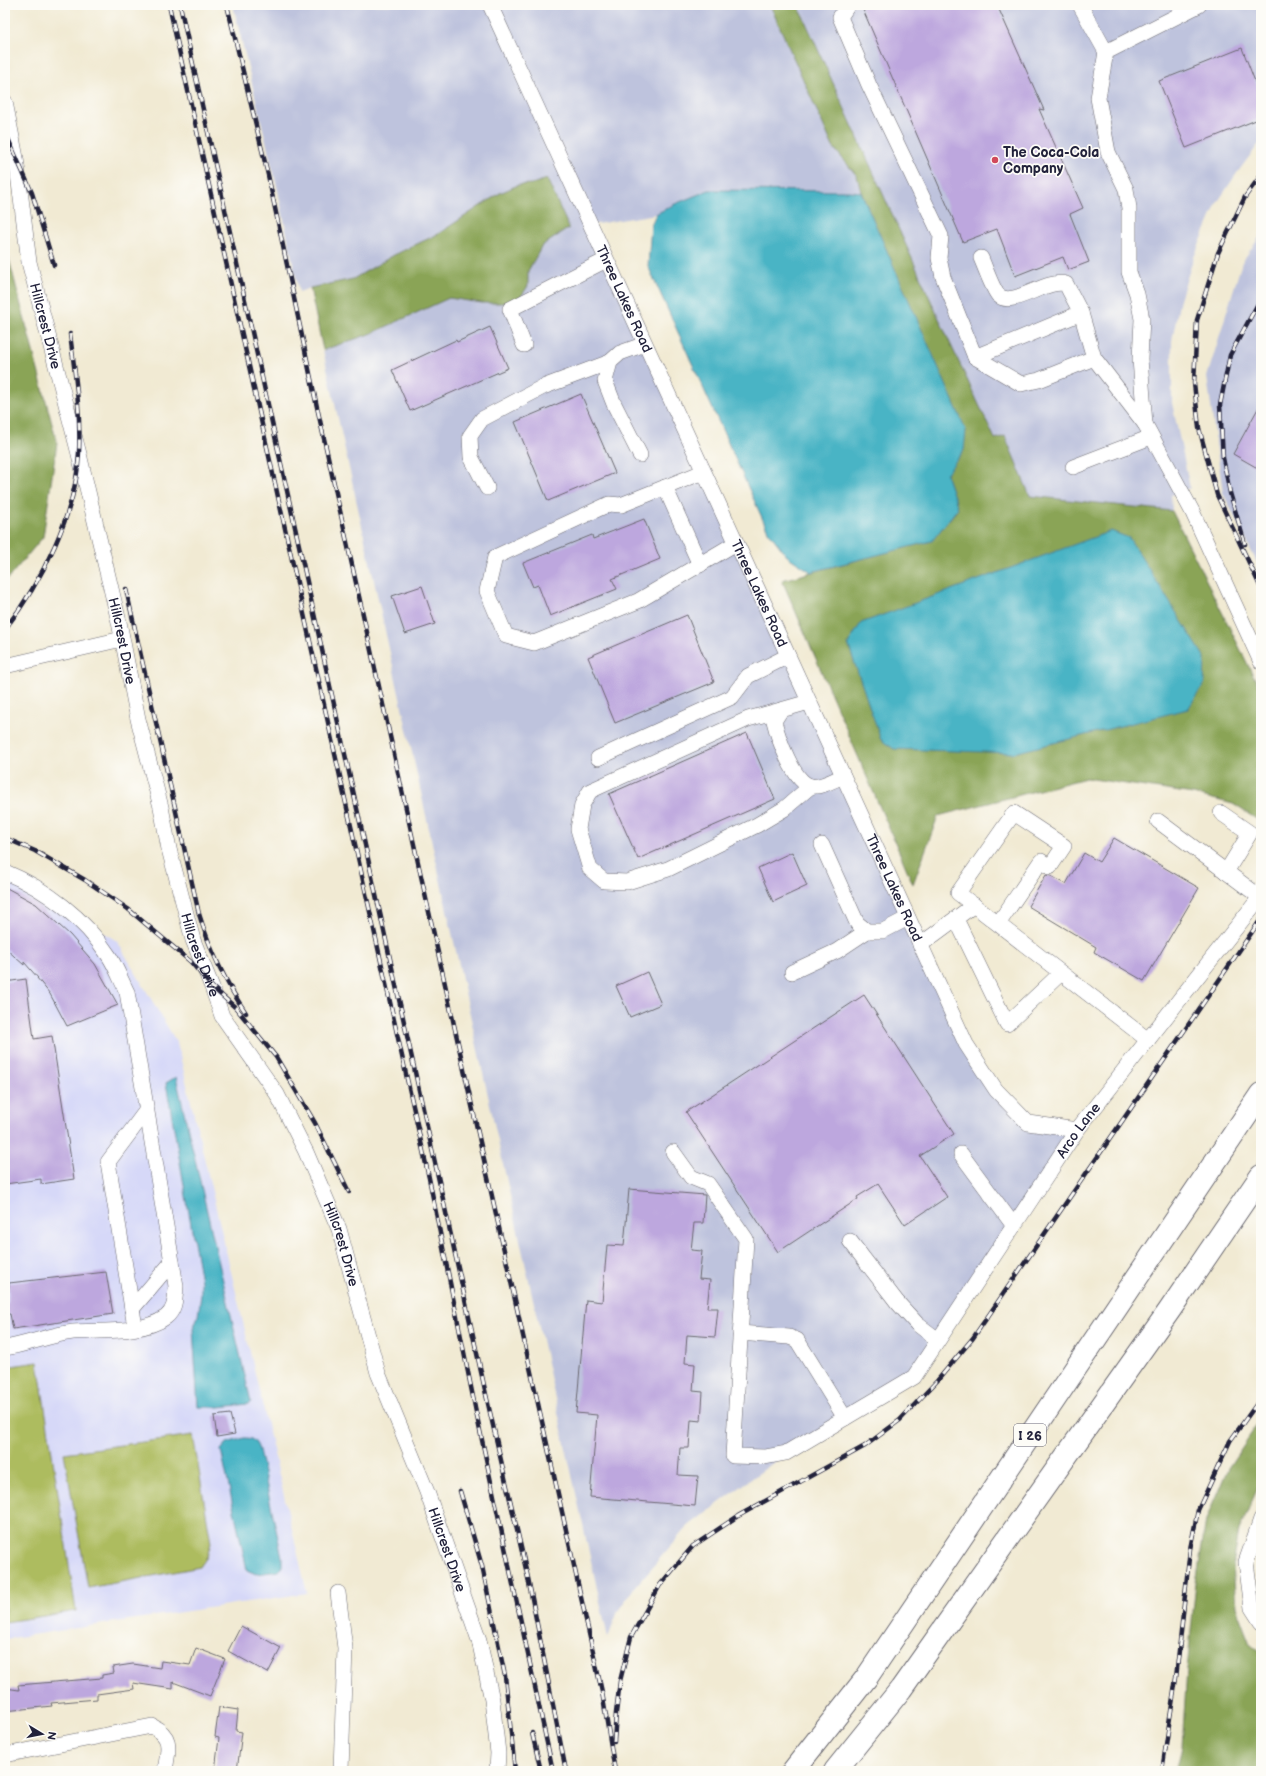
<svg xmlns="http://www.w3.org/2000/svg" width="1266" height="1776" viewBox="0 0 1266 1776" font-family="'Balsamiq Sans',sans-serif">
	<style>
		.built { fill: #d6d8f8 }
		.industrial { fill: #bec3dd }
		.green { fill: #adbc5f; stroke: #686f4d }
		.forest { fill: #8aa456; stroke: #566348 }
		.water { fill: #48b4c5; stroke: #356b80 }
		.building { fill: #bda7de }
		.lines { fill: none; stroke-linecap: round; stroke-linejoin: round }
		.minor-casing { stroke: #6a6870; stroke-width: 16 }
		.highway-casing { stroke: #6a6870; stroke-width: 24 }
		.minor { stroke: #fff; stroke-width: 15 }
		.highway { stroke: #fff; stroke-width: 22 }
		.rail-casing { stroke: #22223b; stroke-width: 4.5 }
		.rail { stroke: #fdfcf7; stroke-width: 3; stroke-dasharray: 9; stroke-linecap: butt }
		.poi-dot { fill: #d1495b; stroke: #fdfcf7; stroke-width: 1.5 }
		.labels { text-anchor: middle; stroke-width: 3.5; stroke-linejoin: round; paint-order: stroke }
		.shield { fill: #fdfcf7; stroke: #646373; stroke-width: 1 }
		.shield-label { font-size: 13px; font-weight: bold; fill: #22223b }
		.poi-label { font-size: 14px; font-weight: bold; fill: #22223b; stroke: #fdfcf7; text-anchor: start }
		.street-label { font-size: 14px; fill: #22223b; stroke: #fdfcf7 }
	</style>
	<rect width="100%" height="100%" fill="#fdfcf7"/>
	<filter id="ink" filterUnits="userSpaceOnUse"><feTurbulence type="fractalNoise" baseFrequency=".025" numOctaves="2"/><feDisplacementMap in="SourceGraphic" scale="8" xChannelSelector="R" yChannelSelector="G"/><feConvolveMatrix kernelMatrix="1 2 1 2 8 2 1 2 1" color-interpolation-filters="sRGB"/></filter>
	<filter id="wash" filterUnits="userSpaceOnUse"><feTurbulence type="fractalNoise" baseFrequency=".012" numOctaves="4" result="noise"/><feDisplacementMap in="SourceGraphic" scale="16" xChannelSelector="R" yChannelSelector="G"/><feGaussianBlur stdDeviation="0.9" result="paint"/><feColorMatrix in="noise" values="0 0 0 0 0 0 0 0 0 0 0 0 0 0 0 0 0 1.4 0 .05"/><feComposite in="paint" operator="in"/></filter>
	<g filter="url(#wash)">
		<rect width="100%" height="100%" fill="#f1ead3"/>
		<path class="built" d="M5 873 117 941 177 1043 307 1593 5 1639Z"/>
		<g class="industrial">
			<path d="M233 5H770L833 146 857 176 861 192 850 191 709 190 675 204 656 214 591 225 966 1044 1028 1123 1077 1130 914 1377 786 1453 687 1527 634 1588 618 1611 608 1638 323 350 370 334 449 298 482 303H507L528 286V271L542 246 532 184 518 185 438 234 394 255 353 279 310 288 299 292 278 191Z"/>
			<path d="M798 5H1261V141L1237 173 1217 203 1194 257 1180 299 1172 341V403L1190 488 1171 495 1172 511 1030 496 1005 437 995 439 950 343Z"/>
			<path d="M1261 235V571L1223 493 1207 377 1242 262Z"/>
		</g>
		<g class="green">
			<path d="M38 1362 76 1611 5 1622V1367Z"/>
			<path d="M193 1435 211 1543 207 1557 200 1567 88 1588 64 1453Z"/>
		</g>
		<g class="forest">
			<path d="M770 5H798L950 343 995 439 1005 436 1030 496 1172 511 1261 691V822L1233 804 1193 794 1086 778 938 816 913 884 782 580 932 540 958 509 946 474 964 450 861 192 857 176 833 147Z"/>
			<path d="M547 179 569 228 542 246 528 271V286L520 298 507 303H482L449 298 370 334 323 350 310 288 353 279 394 255 438 234 500 193 518 185 532 184Z"/>
			<path d="M5 244 57 443 43 537 5 582Z"/>
			<path d="M1261 1419V1481L1239 1530 1233 1565 1236 1607 1250 1644 1261 1654V1771H1176L1182 1747 1187 1669 1196 1583 1206 1520 1228 1468Z"/>
		</g>
		<g class="water">
			<path d="M709 190 850 191 861 192 966 430 964 450 946 474 958 508 932 541 811 572 787 556 768 531 648 266 651 225 656 214 675 204Z"/>
			<path d="M1111 531 1129 538 1205 658 1204 684 1188 709 1014 753 894 749 881 740 848 644 861 623Z"/>
			<path d="M176 1077 251 1402 248 1404 219 1407H198L193 1329 198 1316 201 1295V1281L166 1083Z"/>
			<path d="M244 1438C253 1438 256 1441 259 1450L282 1557V1566L279 1571 256 1574 247 1570 221 1450 227 1443Z"/>
		</g>
		<g id="blocks">
			<g class="building">
				<path d="M861 5H997L1044 110 1039 109 1083 208 1070 214 1089 262 1068 270 1063 257 1015 276 997 229 963 242Z"/>
				<path d="M1242 48 1261 97V118L1186 148 1159 81Z"/>
				<path d="M490 327 508 368 410 411 392 370 456 340 457 342Z"/>
				<path d="M581 394 615 473 548 501 515 422Z"/>
				<path d="M1261 403V470L1233 454Z"/>
				<path d="M644 519 660 559 612 579 617 589 550 616 538 585 533 587 523 563 592 535 593 539Z"/>
				<path d="M422 586 435 624 405 634 392 596Z"/>
				<path d="M687 615 714 682 615 723 588 657Z"/>
				<path d="M747 733 775 799 638 859 609 794Z"/>
				<path d="M1114 838 1199 888 1144 981 1094 952 1096 947 1028 906 1046 875 1051 876 1066 884 1084 853 1099 862Z"/>
				<path d="M792 852 807 886 773 902 758 868Z"/>
				<path d="M5 887 36 904 70 935 95 964 118 1005 67 1026 50 994 37 978H38L24 962V965L5 948Z"/>
				<path d="M647 972 661 1004 630 1017 616 986Z"/>
				<path d="M26 979 34 1039 52 1036 74 1179 41 1184V1179L5 1184V982Z"/>
				<path d="M864 995 954 1134 920 1156 947 1197 905 1225 878 1184 857 1197 858 1199 778 1252 686 1112Z"/>
				<path d="M629 1189 705 1195 703 1223H694L691 1250 702 1251 699 1279 710 1280 707 1308H718L715 1337 687 1335 685 1363 695 1364 693 1391 703 1392 701 1421 691 1420 689 1448H680L678 1475 698 1476 695 1506 590 1497 597 1415 576 1413 586 1300 602 1302 607 1245 624 1246Z"/>
				<path d="M106 1272 113 1314 13 1329 10 1314H5V1304L8 1303 9 1283Z"/>
				<path d="M230 1414 235 1434 217 1437 214 1416Z"/>
				<path d="M241 1626 281 1648 268 1673 228 1651Z"/>
				<path d="M196 1648 225 1659 210 1696 173 1682V1689L133 1683 134 1689 97 1694V1699L51 1703 52 1706 5 1711V1688L19 1690 18 1685 102 1678V1675L114 1673 113 1667 133 1664 160 1668 161 1661 190 1665Z"/>
				<path d="M219 1707 238 1710 236 1731 242 1732 237 1771H215L219 1738 215 1737Z"/>
			</g>
		</g>
	</g>
	<g filter="url(#ink)">
		<use href="#blocks" fill-opacity="0" stroke="#6a6870" stroke-width="1"/>
		<g class="lines">
			<g class="minor-casing">
				<g id="minor">
					<path id="s1" d="M490 5 966 1044 996 1090 1028 1123 1077 1130"/>
					<path d="M848 5 840 17 869 85 941 236 939 258 943 277 975 357 1021 384 1039 380 1094 358 1145 424"/>
					<path d="M1080 5 1106 52 1199 5"/>
					<path d="M1106 52 1098 98 1108 152 1126 189 1129 208V272L1137 294 1142 319 1140 359 1145 424 1192 511 1261 662"/>
					<path id="s2" d="M5 102 16 158 29 262 79 454 119 622 138 719 161 807 169 849 193 940 212 987 222 1016 277 1094 306 1152 339 1229 378 1373 427 1492 479 1640 492 1700 498 1753 497 1771"/>
					<path d="M981 258C985 267 992 288 998 295 1012 309 1046 278 1066 284L1081 313 1094 358"/>
					<path d="M524 345 510 309 606 260"/>
					<path d="M975 357 1081 313"/>
					<path d="M640 455 614 404 605 381 610 362 620 353 645 344"/>
					<path d="M1073 467 1151 437"/>
					<path d="M703 472 621 505 609 504 495 557 487 591 506 636 534 643 638 601 736 543"/>
					<path d="M665 487 700 565"/>
					<path d="M487 488 471 457 470 436 482 419 543 387 610 362"/>
					<path d="M5 666 122 639"/>
					<path d="M809 702 781 710 774 721C778 737 793 782 811 786 820 788 834 780 843 776"/>
					<path d="M781 710 748 719 590 791 582 805 578 829 590 869 604 881 627 882 668 869 757 825 784 809 811 786"/>
					<path d="M598 758 732 697 748 676 788 656"/>
					<path d="M1221 813 1250 833 1226 872"/>
					<path d="M1158 821 1260 897"/>
					<path d="M822 845 857 923 867 931H883L908 918"/>
					<path d="M5 872C46 889 84 918 109 956 116 967 121 980 127 992L176 1286C175 1297 176 1309 166 1317 143 1334 101 1330 73 1332 50 1335 28 1344 5 1348"/>
					<path d="M956 919 1007 1024 1061 973"/>
					<path d="M998 924 1041 861 1050 867 1064 846 1014 813 958 893 1148 1040"/>
					<path d="M920 945 974 905"/>
					<path d="M792 972 837 951 867 931"/>
					<path id="s3" d="M673 1152 691 1177 708 1184 746 1239 733 1456 765 1457 786 1453 914 1377 1077 1130 1261 896"/>
					<path d="M961 1154 1014 1226"/>
					<path d="M850 1241 897 1302 917 1324 938 1340"/>
					<path d="M132 1309 172 1262"/>
					<path d="M135 1327 108 1162 146 1111"/>
					<path d="M740 1333 789 1337 797 1340 845 1418"/>
					<path d="M1261 1519 1246 1562 1252 1608 1261 1622"/>
					<path d="M338 1593 345 1648 341 1771"/>
					<path d="M5 1755 152 1726C174 1737 168 1750 165 1771"/>
				</g>
			</g>
			<g class="highway-casing">
				<g id="highway">
					<path d="M793 1771 867 1677 1261 1094"/>
					<path d="M835 1771 901 1689 1169 1311 1261 1176"/>
				</g>
			</g>
			<use href="#minor" class="minor"/>
			<use href="#highway" class="highway"/>
			<g class="rail-casing">
				<g id="rail">
					<path d="M169 5 429 1178 476 1412 553 1771"/>
					<path d="M180 5 489 1408 528 1578 566 1771"/>
					<path d="M227 5 268 175 317 407 602 1692 615 1771"/>
					<path d="M5 132 32 193 54 265"/>
					<path d="M1261 175 1245 197 1218 253 1197 320 1194 383 1199 428 1217 495 1261 588"/>
					<path d="M1245 544 1230 493 1223 458 1220 405 1230 355 1261 298"/>
					<path d="M126 589 199 914C210 950 225 982 246 1013"/>
					<path d="M5 629C41 583 77 512 79 452 81 413 75 374 70 334"/>
					<path d="M5 838 35 851 85 880 128 909 191 962 212 987 236 1008 276 1057 315 1123 349 1192"/>
					<path d="M460 1491 482 1566 505 1676 515 1771"/>
					<path d="M532 1733 541 1771"/>
					<path d="M614 1742 616 1713 620 1681 631 1637 660 1585 693 1546 738 1516 865 1446 900 1420 937 1381 973 1338 1261 919"/>
					<path d="M1162 1771 1176 1678 1190 1549 1198 1510 1230 1441 1261 1398"/>
				</g>
			</g>
			<use href="#rail" class="rail"/>
		</g>
	</g>
	<circle class="poi-dot" cx="995" cy="160" r="4"/>
	<g class="labels">
		<rect class="shield" x="1014" y="1424" width="32" height="22" rx="3"/>
		<g class="shield-label">
			<text x="1030" y="1440">I 26</text>
		</g>
		<g class="poi-label">
			<text x="1003" y="157">The Coca-Cola<tspan x="1003" dy="16">Company</tspan></text>
		</g>
		<g class="street-label">
			<text dy="5" stroke="none"><textPath href="#s1" startOffset="323">Three Lakes Road</textPath></text>
			<text dy="5" stroke="none"><textPath href="#s2" startOffset="228">Hillcrest Drive</textPath></text>
			<text dy="5" stroke="none"><textPath href="#s1" startOffset="647">Three Lakes Road</textPath></text>
			<text dy="5" stroke="none"><textPath href="#s2" startOffset="552">Hillcrest Drive</textPath></text>
			<text dy="5" stroke="none"><textPath href="#s1" startOffset="971">Three Lakes Road</textPath></text>
			<text dy="5" stroke="none"><textPath href="#s2" startOffset="876">Hillcrest Drive</textPath></text>
			<text dy="5" stroke="none"><textPath href="#s3" startOffset="832">Arco Lane</textPath></text>
			<text dy="5" stroke="none"><textPath href="#s2" startOffset="1200">Hillcrest Drive</textPath></text>
			<text dy="5" stroke="none"><textPath href="#s2" startOffset="1524">Hillcrest Drive</textPath></text>
		</g>
	</g>
	<rect width="1266" height="1776" fill="none" stroke="#fdfcf7" stroke-width="20"/>
	<g transform="translate(42 1734) rotate(100)" stroke="#fdfcf7" stroke-width="3" paint-order="stroke">
	<path d="M0-3L7 15L0 10L-7 15Z" fill="#22223b"/>
	<text y="-6" font-size="11" font-weight="bold" text-anchor="middle" fill="#22223b">N</text>
	</g>
</svg>
